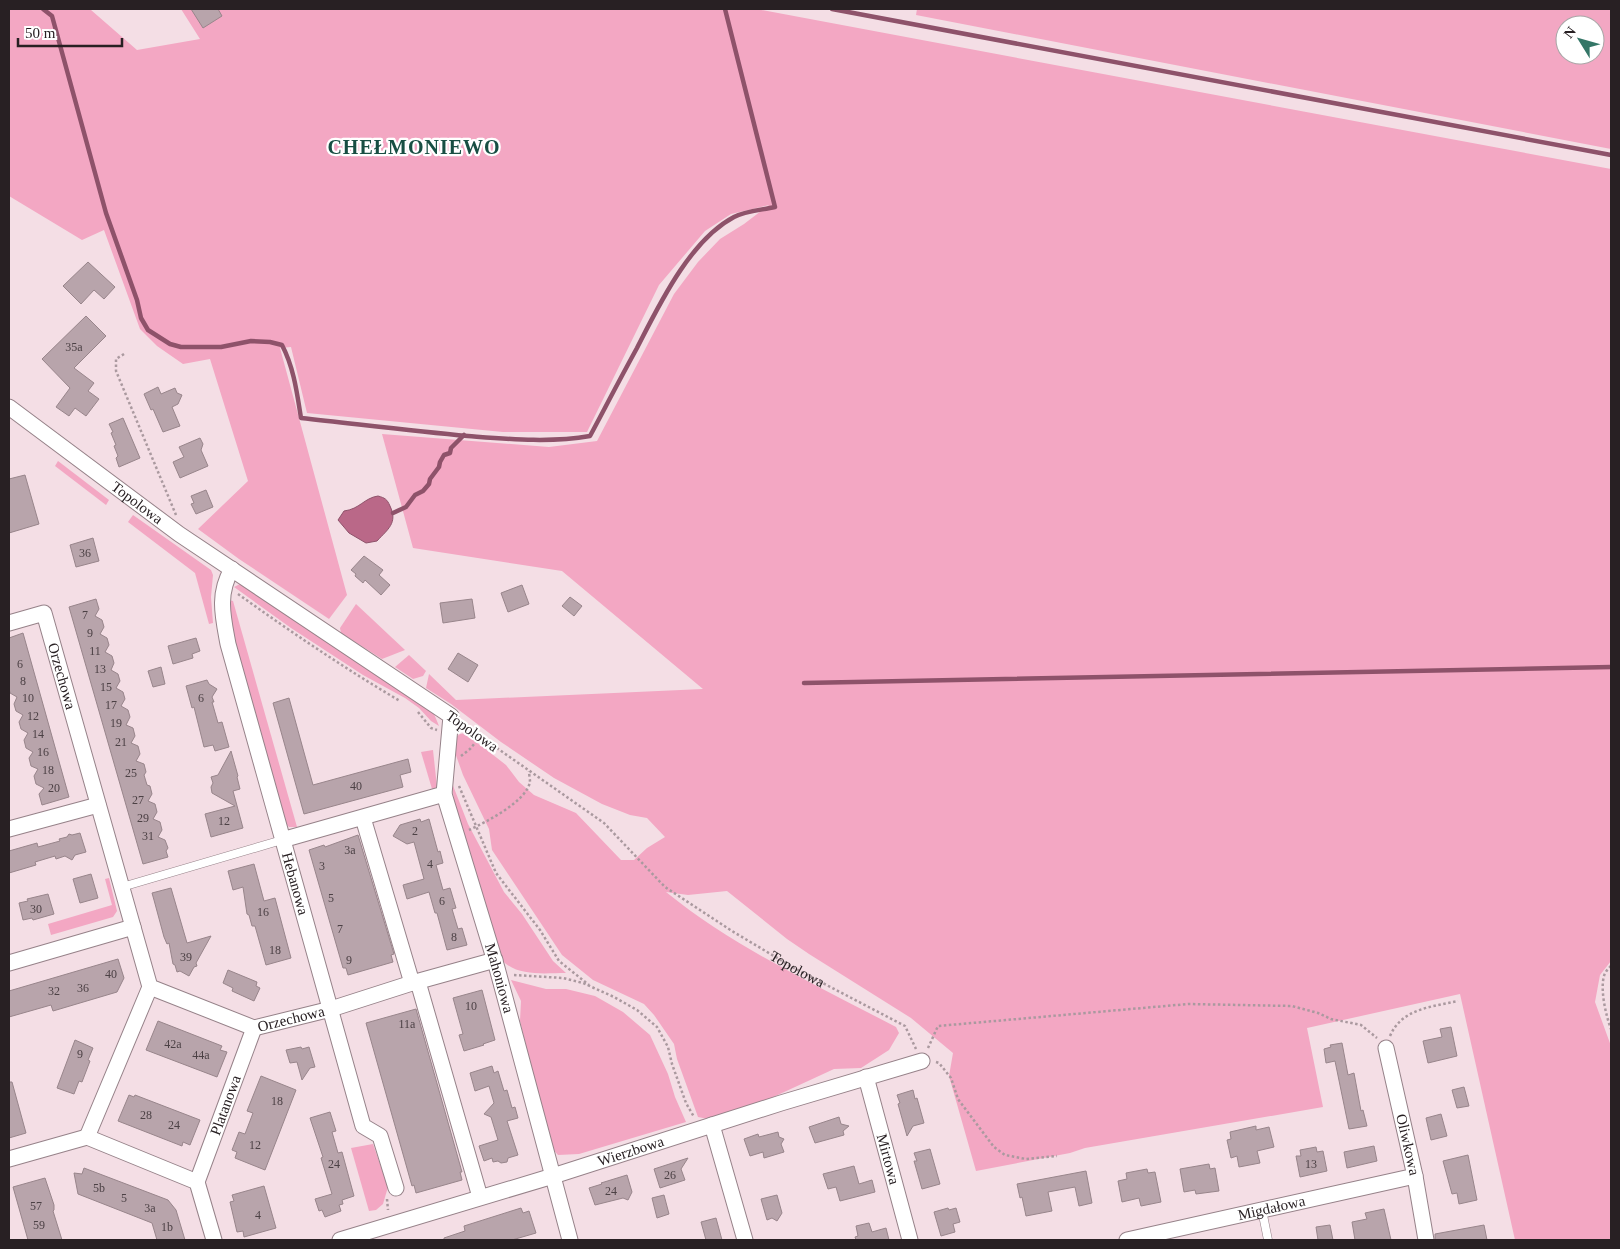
<svg xmlns="http://www.w3.org/2000/svg" width="1620" height="1249" viewBox="0 0 1620 1249" font-family="Georgia,serif">
	<style>
		.green { fill: #f3a7c3; fill-rule: evenodd }
		.water { fill: #ba6888; stroke: #8e526a }
		.lines { fill: none; stroke-linecap: round; stroke-linejoin: round }
		.stream { stroke: #8e526a; stroke-width: 4.5 }
		.building { fill: #b8a4ab; stroke: #98858b }
		.lane-casing { stroke: #968289; stroke-width: 9 }
		.street-casing { stroke: #968289; stroke-width: 17 }
		.path { stroke: #aa999f; stroke-width: 2.5; stroke-dasharray: 2.5 2.5; stroke-linecap: butt }
		.lane { stroke: #fff; stroke-width: 8 }
		.street { stroke: #fff; stroke-width: 15 }
		.labels { text-anchor: middle; stroke-width: 4.5; stroke-linejoin: round; paint-order: stroke }
		.number-label { font-size: 12px; fill: #4c4145 }
		.street-label { font-size: 15px; fill: #282023; stroke: #fff }
		.district-label { font-size: 20px; font-weight: bold; letter-spacing: 1px; fill: #184e43; stroke: #fff }
	</style>
	<rect width="100%" height="100%" fill="#f4dee5"/>
	<g class="green">
		<path d="M9 9H85L91 10 137 50 200 39 181 9H756L1611 169V961L1600 975 1595 1002 1611 1046V1240H1515L1460 994 1307 1028 1323 1107 1085 1148 1070 1153 976 1171 949 1076 953 1053 911 1018 809 954 787 939 727 891 688 895 666 892C735 948 818 986 896 1027L899 1033 889 1050 861 1068 834 1069 758 1104 708 1119 698 1117 677 1059 674 1044 654 1015 644 1004 593 980 562 955 492 850 489 829 463 775 453 747 455 738 460 734 465 733 506 765 519 782 534 795 576 813 621 860H634L647 848 665 837 647 818 630 815 602 804 554 778 501 742 451 704 426 688 429 674 456 700 703 689 562 571 413 548 382 434 549 447 597 441 674 294 698 262 720 239 744 224 769 205 731 214 705 231 659 285 587 432H503L307 413 291 347 280 348 347 595 329 619 239 559 198 529 248 481 210 359 183 364 157 346 140 329 104 230 82 240 9 196Z"/>
		<path d="M917 9H1611V149L916 15ZM1565 25H1595V55H1565Z"/>
		<path d="M58 461 109 500 106 505 55 466Z"/>
		<path d="M133 515 211 570 213 575 211 597 213 623 209 624 195 573 128 522Z"/>
		<path d="M240 584 432 709 439 726 431 721 419 708 405 698 363 675 291 628 234 587Z"/>
		<path d="M229 600 233 601 297 827H289L285 823 235 646Z"/>
		<path d="M356 604 405 650 382 659 341 633 340 628Z"/>
		<path d="M409 655 426 671 423 676 413 679 395 667Z"/>
		<path d="M433 750 437 787 432 789 421 752Z"/>
		<path d="M452 783 468 824 504 892 522 914 553 961 566 973C545 973 517 977 502 960L465 839 454 802Z"/>
		<path d="M109 878 117 911 113 917 51 935 48 924 112 905 105 879Z"/>
		<path d="M511 980 546 989H566L595 996 623 1012 650 1035 668 1074 675 1097 686 1122 579 1154 558 1155 551 1147 520 1021 521 1001Z"/>
		<path d="M373 1144 388 1187 383 1204 376 1210 369 1211 351 1148Z"/>
	</g>
	<path class="water" d="M378 496C385 498 387 499 390 506 398 523 388 529 377 541L366 543 349 533 338 520 344 511C360 509 364 498 378 496Z"/>
	<g class="lines">
		<g class="stream">
			<path d="M43 9 52 16 106 213 137 300 141 318 148 330 170 344 181 347H221L251 341 270 342 282 345C294 368 297 393 301 418 357 424 413 431 468 436 508 439 550 443 590 436 606 406 621 377 637 348 659 305 690 240 734 217 745 211 762 210 775 207L725 9"/>
			<path d="M832 9 1611 155"/>
			<path d="M393 513 406 507 415 495 423 491 429 484 430 479 439 467 440 462 444 455 450 453 451 448 464 435"/>
			<path d="M804 683 1611 667"/>
		</g>
	</g>
	<g class="building">
		<path d="M191 9H218L222 16 203 28Z"/>
		<path d="M88 262 115 287 104 299 94 290 81 304 63 286Z"/>
		<path d="M86 316 106 336 74 368 94 383 88 391 99 399 86 416 75 408 69 416 56 407 70 388 42 359Z"/>
		<path d="M158 387 161 394 175 388 177 393 182 395 178 404 172 407 180 426 163 432 153 409 151 410 144 394Z"/>
		<path d="M123 418 140 458 119 467 116 458 118 456 114 446 116 445 111 433 113 432 109 424Z"/>
		<path d="M200 438 203 444 201 450 208 466 180 478 173 462 184 457 179 447Z"/>
		<path d="M25 475 39 524 9 533V479Z"/>
		<path d="M206 490 213 507 196 514 191 504 194 503 191 496Z"/>
		<path d="M93 538 99 561 76 567 70 545Z"/>
		<path d="M364 556 383 570 379 575 390 585 381 595 365 580 363 583 355 576 356 574 351 570Z"/>
		<path d="M522 585 529 604 508 612 501 593Z"/>
		<path d="M570 597 582 606 574 616 562 606Z"/>
		<path d="M96 599 99 609 95 616 102 620 104 627 100 634 107 638 109 645 105 652 112 656 114 663 111 670 118 674 120 681 116 688 123 692 125 699 121 706 128 710 130 717 126 725 133 728 135 736 131 743 138 746 140 754 136 761 144 764 146 772 144 775 147 785 150 786 152 794 148 801 155 804 157 812 153 819 160 822 162 830 158 837 165 840 168 848 166 851 168 857 143 864 69 607Z"/>
		<path d="M472 599 475 618 443 623 440 603Z"/>
		<path d="M23 633 69 797 42 805 39 794 44 788 36 784 34 776 38 769 31 766 29 758 33 752 26 748 24 740 28 733 21 729 19 722 23 715 16 711 14 704 17 697 10 693 9 688V638Z"/>
		<path d="M196 638 200 651 192 654 193 658 173 664 168 646Z"/>
		<path d="M458 653 478 665 468 682 448 669Z"/>
		<path d="M161 667 165 684 153 687 148 671Z"/>
		<path d="M207 680 209 684 217 689 212 697 214 702H212L218 723 222 722 229 747 215 751 213 745 204 747 194 707 192 708 186 686Z"/>
		<path d="M289 698 313 785 408 759 411 772 400 775 403 787 304 814 273 703Z"/>
		<path d="M231 751 238 776 237 777 240 789 233 791 243 828 211 837 205 814 235 806 212 793 211 787 213 783 211 777 218 775Z"/>
		<path d="M420 819 421 822 429 819 438 852 440 851 443 863 436 865 443 890 450 888 456 908 452 909 458 929 462 928 467 945 447 950 437 913H435L429 892 407 899 403 885 424 879 414 842 407 844 393 836 400 825Z"/>
		<path d="M80 833 86 852 75 855 72 860 65 856 56 859 55 856 35 862 36 865 9 873V851L37 843 38 847 60 841 59 839 67 837 69 834 72 835Z"/>
		<path d="M358 835 394 954 391 955 393 962 348 975 346 968H343L309 850 324 845 325 847Z"/>
		<path d="M254 864 264 901 275 898 291 958 266 965 255 926H252L249 915 247 914 243 887 233 890 228 871Z"/>
		<path d="M91 874 98 898 80 903 73 879Z"/>
		<path d="M171 888 187 943 211 936 196 963 197 966 194 967 189 976 180 971 177 972 175 965 173 964 169 943 167 944 164 937 154 900 152 893Z"/>
		<path d="M48 894 54 914 33 920 32 918 23 920 19 903 28 901 27 899Z"/>
		<path d="M118 959 124 978 117 992 53 1011 51 1005 9 1017V991Z"/>
		<path d="M228 970 257 982 256 986 260 988 254 1001 232 991 233 988 223 983Z"/>
		<path d="M482 990 495 1040 483 1044 484 1045 464 1051 459 1035 463 1034 453 998Z"/>
		<path d="M416 1009 462 1172H460L462 1180 416 1193 414 1185 412 1186 366 1023Z"/>
		<path d="M158 1021 222 1046 220 1050 227 1052 217 1077 146 1050Z"/>
		<path d="M1451 1027 1457 1056 1428 1063 1423 1041 1442 1037 1440 1029Z"/>
		<path d="M75 1040 93 1048 88 1060 90 1061 82 1082 79 1081 74 1094 57 1088Z"/>
		<path d="M1342 1043 1348 1075 1354 1073 1361 1111 1363 1110 1367 1126 1349 1129 1335 1061 1326 1063 1324 1049 1331 1047 1330 1045Z"/>
		<path d="M301 1047 302 1049 309 1047 315 1067 310 1068 302 1080 297 1062 290 1063 286 1050Z"/>
		<path d="M492 1066 494 1073 498 1071 504 1091 507 1090 512 1108 515 1107 518 1118 507 1121 518 1155 508 1158 507 1162 501 1163 498 1161 493 1162 492 1158 484 1161 479 1146 498 1140 491 1117 484 1114 494 1103 489 1086 475 1091 470 1073Z"/>
		<path d="M261 1076 296 1090 265 1170 235 1158 237 1152 232 1150 239 1132 245 1134 253 1113 247 1111Z"/>
		<path d="M9 1082H12L26 1133 9 1138Z"/>
		<path d="M1464 1087 1469 1106 1457 1108 1452 1090Z"/>
		<path d="M913 1090 915 1099 917 1098 924 1123 913 1126 907 1136 898 1104 900 1103 897 1095Z"/>
		<path d="M129 1095 134 1097 135 1095 200 1120 190 1145 183 1142 182 1146 118 1121Z"/>
		<path d="M330 1112 336 1131 332 1132 338 1153 342 1152 354 1196 342 1200 343 1204 339 1205 341 1211 325 1217 322 1210 319 1211 315 1199 332 1194 321 1158 323 1157 310 1118Z"/>
		<path d="M1441 1114 1447 1136 1431 1140 1426 1118Z"/>
		<path d="M839 1117 841 1124 849 1126 843 1131 844 1135 815 1143 809 1127Z"/>
		<path d="M1256 1126V1130L1269 1127 1274 1147 1257 1151 1260 1163 1239 1167 1237 1156 1231 1158 1227 1140 1231 1139 1230 1132Z"/>
		<path d="M778 1132 779 1137 784 1139 781 1144 784 1152 764 1158 763 1152 750 1156 744 1139 758 1134 759 1137Z"/>
		<path d="M1374 1146 1377 1161 1347 1168 1344 1152Z"/>
		<path d="M1316 1147 1317 1152 1323 1151 1327 1171 1300 1177 1296 1156H1301L1300 1150Z"/>
		<path d="M930 1149 940 1184 922 1189 914 1161H917L914 1153Z"/>
		<path d="M1468 1155 1477 1200 1459 1204 1457 1193 1452 1194 1443 1161Z"/>
		<path d="M688 1158 681 1169 685 1180 660 1188 654 1169Z"/>
		<path d="M1209 1164 1210 1169 1215 1168 1219 1191 1196 1194 1195 1190 1184 1192 1180 1169Z"/>
		<path d="M854 1166 859 1184 872 1180 875 1192 840 1201 836 1187 828 1189 823 1174Z"/>
		<path d="M84 1168 168 1200 176 1210 185 1240H157L152 1223 78 1194 74 1173 82 1174Z"/>
		<path d="M1147 1169 1148 1173 1155 1172 1161 1202 1141 1206 1139 1198 1122 1202 1118 1181 1127 1179 1126 1173Z"/>
		<path d="M1086 1171 1092 1203 1079 1206 1075 1187 1048 1192 1052 1211 1026 1216 1022 1197 1020 1198 1017 1184Z"/>
		<path d="M627 1175 632 1192 628 1200 623 1198 595 1205 589 1188 602 1184 601 1183Z"/>
		<path d="M45 1178 54 1205V1210L53 1211 62 1240H28L13 1187Z"/>
		<path d="M264 1186 276 1228 244 1237 243 1231 237 1232 230 1202 234 1201 232 1195Z"/>
		<path d="M664 1195 669 1214 657 1218 652 1198Z"/>
		<path d="M777 1195 782 1213 777 1221 772 1218 767 1220 761 1199Z"/>
		<path d="M521 1208 523 1213 529 1211 536 1233 512 1240H444V1238L465 1231 464 1226Z"/>
		<path d="M948 1208 949 1210 956 1208 960 1222 953 1224 955 1232 941 1236 934 1212Z"/>
		<path d="M1384 1209 1391 1240H1355L1352 1222 1367 1219 1365 1213Z"/>
		<path d="M716 1218 722 1240H706L701 1222Z"/>
		<path d="M869 1223 872 1232 886 1228 889 1240H856L855 1237 858 1236 856 1226Z"/>
		<path d="M1330 1225 1333 1240H1318L1316 1227Z"/>
		<path d="M1484 1225 1487 1240H1435V1234Z"/>
	</g>
	<g class="lines">
		<g class="lane-casing">
			<g id="lane">
				<path d="M122 887 282 840"/>
				<path d="M1262 1210 1268 1240"/>
			</g>
		</g>
		<g class="street-casing">
			<g id="street">
				<path id="s2" d="M9 407 179 534 451 716 444 794 497 968 570 1240"/>
				<path id="s3" d="M232 569C217 594 223 617 228 644L363 1126 380 1136 396 1188"/>
				<path id="s4" d="M9 623 44 613 150 987 254 1028 331 1009 412 983 495 960"/>
				<path d="M363 818 412 983"/>
				<path d="M9 829 98 805"/>
				<path d="M282 840 444 794"/>
				<path d="M9 963 133 927"/>
				<path d="M418 982 480 1197"/>
				<path id="s5" d="M1386 1048 1415 1176 1426 1240"/>
				<path id="s6" d="M866 1077 910 1240"/>
				<path d="M712 1125 745 1240"/>
				<path d="M87 1137 150 987"/>
				<path d="M9 1159 87 1137 197 1182 214 1240"/>
				<path id="s7" d="M197 1182 254 1028"/>
				<path id="s8" d="M340 1240 553 1176 781 1103 922 1061"/>
				<path id="s9" d="M1127 1240 1415 1176"/>
			</g>
		</g>
		<g class="path">
			<path d="M124 354 116 359V371L176 515"/>
			<path d="M238 594C291 632 344 668 400 701"/>
			<path d="M418 712 431 728 437 730"/>
			<path id="s1" d="M464 725 604 823 665 887 732 931 794 968 905 1026 916 1049"/>
			<path d="M461 756 470 749 480 737"/>
			<path d="M459 786 496 873 540 930 559 961 589 985"/>
			<path d="M469 830C486 822 526 802 530 782 530 779 529 774 529 771"/>
			<path d="M1611 966C1608 969 1605 972 1604 976 1600 990 1606 1016 1611 1029"/>
			<path d="M514 975 563 978 583 983 614 997 637 1010 657 1027 668 1047 672 1064 686 1103 694 1117"/>
			<path d="M1390 1036C1402 1008 1432 1007 1458 1001"/>
			<path d="M928 1048 938 1026 1188 1004 1292 1006 1318 1013 1331 1019 1361 1025 1377 1038"/>
			<path d="M936 1062 939 1063 951 1078 958 1099 994 1147 1005 1155 1026 1159 1057 1156"/>
			<path d="M387 1199 388 1210"/>
		</g>
		<use href="#lane" class="lane"/>
		<use href="#street" class="street"/>
	</g>
	<g class="labels">
		<g class="number-label">
			<text x="74" y="351">35a</text>
			<text x="85" y="557">36</text>
			<text x="85" y="619">7</text>
			<text x="90" y="637">9</text>
			<text x="95" y="655">11</text>
			<text x="20" y="668">6</text>
			<text x="100" y="673">13</text>
			<text x="23" y="685">8</text>
			<text x="106" y="691">15</text>
			<text x="28" y="702">10</text>
			<text x="201" y="702">6</text>
			<text x="111" y="709">17</text>
			<text x="33" y="720">12</text>
			<text x="116" y="727">19</text>
			<text x="38" y="738">14</text>
			<text x="121" y="746">21</text>
			<text x="43" y="756">16</text>
			<text x="48" y="774">18</text>
			<text x="131" y="777">25</text>
			<text x="356" y="790">40</text>
			<text x="54" y="792">20</text>
			<text x="138" y="804">27</text>
			<text x="143" y="822">29</text>
			<text x="224" y="825">12</text>
			<text x="415" y="835">2</text>
			<text x="148" y="840">31</text>
			<text x="350" y="854">3a</text>
			<text x="430" y="868">4</text>
			<text x="322" y="870">3</text>
			<text x="331" y="902">5</text>
			<text x="442" y="905">6</text>
			<text x="36" y="913">30</text>
			<text x="263" y="916">16</text>
			<text x="340" y="933">7</text>
			<text x="454" y="941">8</text>
			<text x="275" y="954">18</text>
			<text x="186" y="961">39</text>
			<text x="349" y="964">9</text>
			<text x="111" y="978">40</text>
			<text x="83" y="992">36</text>
			<text x="54" y="995">32</text>
			<text x="471" y="1010">10</text>
			<text x="407" y="1028">11a</text>
			<text x="173" y="1048">42a</text>
			<text x="80" y="1058">9</text>
			<text x="201" y="1059">44a</text>
			<text x="277" y="1105">18</text>
			<text x="146" y="1119">28</text>
			<text x="174" y="1129">24</text>
			<text x="255" y="1149">12</text>
			<text x="334" y="1168">24</text>
			<text x="1311" y="1168">13</text>
			<text x="670" y="1179">26</text>
			<text x="99" y="1192">5b</text>
			<text x="611" y="1195">24</text>
			<text x="124" y="1202">5</text>
			<text x="36" y="1210">57</text>
			<text x="150" y="1212">3a</text>
			<text x="258" y="1219">4</text>
			<text x="39" y="1229">59</text>
			<text x="167" y="1231">1b</text>
		</g>
		<g class="street-label">
			<text dy="5" stroke="none"><textPath href="#s2" startOffset="160">Topolowa</textPath></text>
			<text dy="5" stroke="none"><textPath href="#s4" startOffset="102">Orzechowa</textPath></text>
			<text transform="translate(472 731) rotate(35)" y="5">Topolowa</text>
			<text dy="5" stroke="none"><textPath href="#s3" startOffset="326">Hebanowa</textPath></text>
			<text dy="5" stroke="none"><textPath href="#s1" startOffset="415">Topolowa</textPath></text>
			<text dy="5" stroke="none"><textPath href="#s2" startOffset="810">Mahoniowa</textPath></text>
			<text dy="5" stroke="none"><textPath href="#s4" startOffset="575">Orzechowa</textPath></text>
			<text dy="5" stroke="none"><textPath href="#s7" startOffset="82">Platanowa</textPath></text>
			<text dy="5" stroke="none"><textPath href="#s5" startOffset="99">Oliwkowa</textPath></text>
			<text dy="5" stroke="none"><textPath href="#s8" startOffset="304">Wierzbowa</textPath></text>
			<text dy="5" stroke="none"><textPath href="#s6" startOffset="85">Mirtowa</textPath></text>
			<text dy="5" stroke="none"><textPath href="#s9" startOffset="148">Migdałowa</textPath></text>
		</g>
		<g class="district-label">
			<text x="414" y="154">CHEŁMONIEWO</text>
		</g>
	</g>
	<rect width="1620" height="1249" fill="none" stroke="#282023" stroke-width="20"/>
	<g transform="translate(1580 40) rotate(307)"><circle r="24" fill="#ffffff" stroke="#a9a6a7"/>
	<path d="M0-4L9 19L0 12L-9 19Z" fill="#347667"/>
	<text y="-8" font-size="14" font-weight="bold" text-anchor="middle" fill="#282023">N</text>
	</g>
	<path d="M18 38v8h104v-8" fill="none" stroke="#282023" stroke-width="2.5"/>
	<text x="25" y="38" font-size="15" fill="#282023" stroke="#ffffff" stroke-width="4" paint-order="stroke">50 m</text>
</svg>
